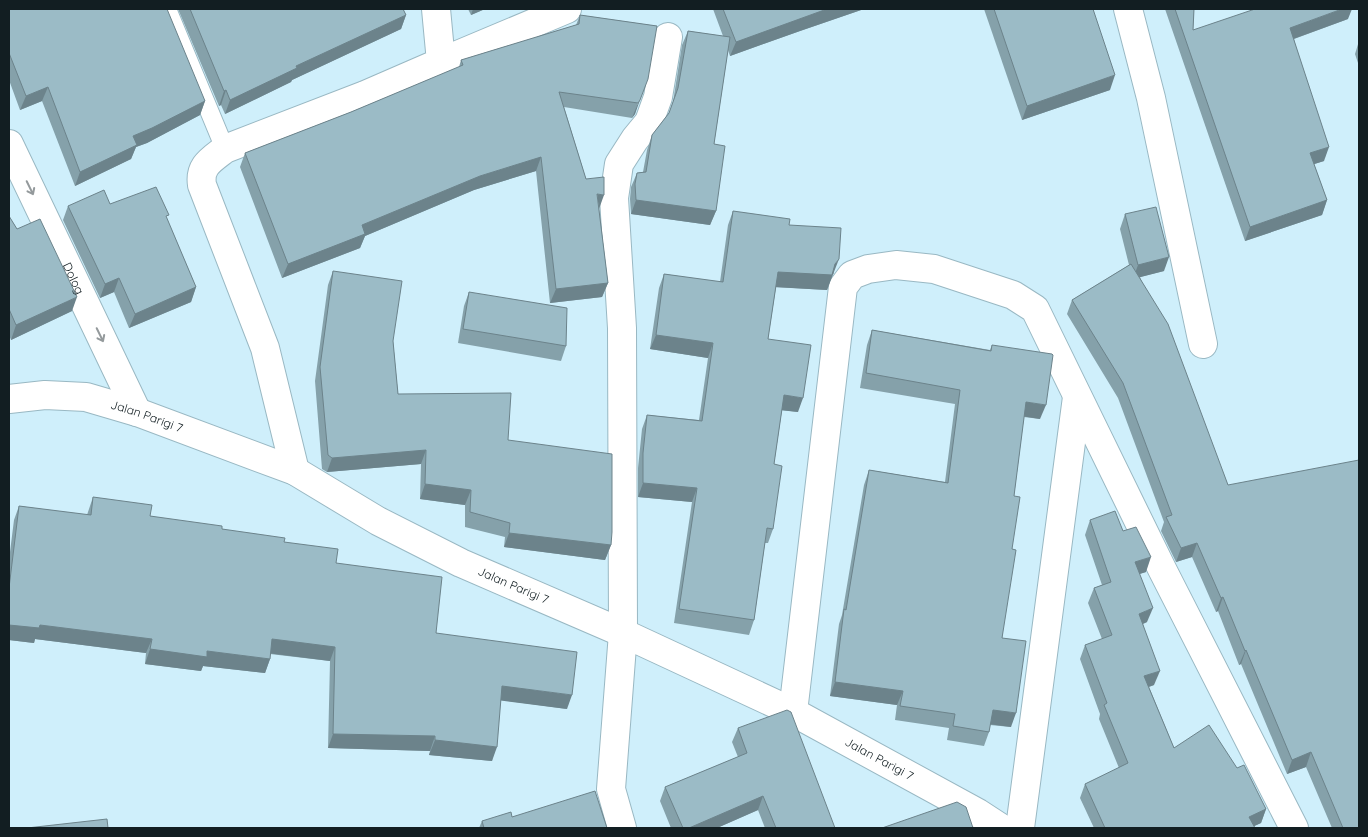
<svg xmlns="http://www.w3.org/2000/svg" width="1368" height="837" viewBox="0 0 1368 837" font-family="Quicksand,sans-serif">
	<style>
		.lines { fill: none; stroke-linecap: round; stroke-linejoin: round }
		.service-casing { stroke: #99b8c3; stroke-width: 20 }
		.minor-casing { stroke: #99b8c3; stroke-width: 30 }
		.tertiary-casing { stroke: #99b8c3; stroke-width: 30 }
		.service { stroke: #fff; stroke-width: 18 }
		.minor { stroke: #fff; stroke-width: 28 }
		.tertiary { stroke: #fff; stroke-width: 28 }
		.wall { fill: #85a1aa }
		.shaded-wall { fill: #6c838b }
		.building { fill: #9bbbc6; stroke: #6c838b }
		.oneway { stroke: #949a9c }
		.labels { text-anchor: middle; stroke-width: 4; stroke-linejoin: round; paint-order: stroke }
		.street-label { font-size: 12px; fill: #121e22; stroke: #fff }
	</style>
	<rect width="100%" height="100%" fill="#cfeffb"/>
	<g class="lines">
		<g class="service-casing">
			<path id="service" d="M167 9 225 149"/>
		</g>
		<g class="minor-casing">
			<g id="minor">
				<path d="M1128 9 1151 98 1203 344"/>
				<path d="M441 62 567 9"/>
				<path id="s1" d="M9 144 137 412"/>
				<path d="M295 471 265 348 202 185C199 166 211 160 225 149L365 95 441 62 436 9"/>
				<path d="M793 712 843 287 852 275 868 269 896 265 934 269 1013 295 1035 309 1162 569 1294 828"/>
				<path d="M622 828 611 789 623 633 622 328 614 198 619 164 635 139 649 122 658 97 668 37"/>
				<path d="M1020 828 1077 397"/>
			</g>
		</g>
		<g class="tertiary-casing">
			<g id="tertiary">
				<path id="s2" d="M9 399 45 395 86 397 137 412 295 471 378 521 461 563 623 633 793 712 978 813 1001 828"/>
			</g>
		</g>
		<use href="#service" class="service"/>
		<use href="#minor" class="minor"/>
		<use href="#tertiary" class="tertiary"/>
	</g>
	<g class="wall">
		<path d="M9 9 205 101 200 115 147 143 136 147 131 159 75 186 42 101 20 110 9 80Z"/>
		<path d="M178 9H403L406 15 401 29 292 80 291 82 225 114 221 105 219 106Z"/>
		<path d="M468 9H485L471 15Z"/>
		<path d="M713 9H864L800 31 730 56 728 50 714 144 716 211 710 225 631 214 630 199 631 187 637 173 643 172 647 150 652 135 669 113 673 102 682 45 688 31 723 36Z"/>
		<path d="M984 9H1093L1110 90 1022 120Z"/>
		<path d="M1165 9H1194L1193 30 1348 19 1294 39 1324 161 1314 164 1327 200 1322 215 1245 241Z"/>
		<path d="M580 15 657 26 635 114 632 118 564 107 586 179 599 209 608 283 602 297 550 303 536 171 474 190 365 236 360 248 282 278 240 167 245 153 351 112 459 67 461 60 576 25Z"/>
		<path d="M1359 41V66L1355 54Z"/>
		<path d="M110 204 167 219 196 287 191 302 129 328 114 292 100 298 63 220 68 206Z"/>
		<path d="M733 211 789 225 834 273 832 276 827 290 776 287 768 339 798 412 782 410 774 464 773 529 768 543H765L754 620 749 635 674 623 692 502 638 497V468L642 429 647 415 699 420 708 358 650 349 659 288 664 274 720 282 728 225Z"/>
		<path d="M1125 214 1164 271 1140 277 1228 485 1359 828H1332L1306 767 1287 774 1241 664 1239 665 1218 611 1216 612 1192 557 1176 562 1161 531 1164 522 1118 398 1067 314 1072 300 1129 265 1120 229Z"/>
		<path d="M9 216 17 229 72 311 11 340 9 335Z"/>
		<path d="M333 271 393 341 398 394 508 440 611 545 605 560 504 547 505 537 465 527V505L420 499 421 464 327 472 322 469 315 381 328 285Z"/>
		<path d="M469 292 566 346 561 361 458 343 464 306Z"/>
		<path d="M872 330 990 350 992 345 1040 419 1024 417 1014 496 1012 549 1002 638 1011 727 990 725 989 732 984 746 947 740 949 728 895 720 897 705 830 696 839 624 842 615 864 485 869 470 945 482 955 404 860 388 867 345Z"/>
		<path d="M93 497 150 516 222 529 284 542 336 563 436 633 567 709 501 700 492 761 429 755 430 751 328 748 330 661 270 654V659L265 673 203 666 201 671 145 664 146 653 35 639 34 643 9 640V560L14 520 19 506 87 515Z"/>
		<path d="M1090 520 1123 531 1146 572 1139 574 1147 622 1143 624 1154 685 1149 687 1174 748 1237 768 1266 809 1261 823 1254 826 1255 828H1094L1080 798 1085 784 1119 768 1099 719 1100 714 1080 659 1085 645 1102 639 1088 603 1094 588 1102 585 1085 535Z"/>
		<path d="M738 728 835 828H765L758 810 717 828H671L660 801 665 787 738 757 732 742Z"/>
		<path d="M512 817 607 828H479L482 821Z"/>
	</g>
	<g class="shaded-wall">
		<path d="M473 9H485L471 15Z"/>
		<path d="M827 9H864L800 31 730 56 736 42Z"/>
		<path d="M1342 9H1352L1348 19 1285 42 1290 28Z"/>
		<path d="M406 15 401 29 292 80 291 82 225 114 230 100 296 66Z"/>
		<path d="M1115 75 1110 90 1022 120 1027 106Z"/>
		<path d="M48 87 42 101 20 110 26 96Z"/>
		<path d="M226 90 221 105 219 106 224 91Z"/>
		<path d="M640 100 635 114 632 118 638 103Z"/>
		<path d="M205 101 200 115 147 143 136 147 131 159 75 186 80 172 133 136Z"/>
		<path d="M1329 147 1324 161 1305 167 1310 153Z"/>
		<path d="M541 157 536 171 474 190 365 236 360 248 282 278 288 264 362 225 480 176Z"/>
		<path d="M597 194 604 195 599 209Z"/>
		<path d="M636 200 716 211 710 225 631 214Z"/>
		<path d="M1327 200 1322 215 1245 241 1250 227Z"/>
		<path d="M1169 257 1164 271 1133 279 1138 265Z"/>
		<path d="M839 259 827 290 773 287 778 272 835 264Z"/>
		<path d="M119 278 114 292 100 298 105 284Z"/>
		<path d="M608 283 602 297 550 303 556 289Z"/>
		<path d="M196 287 191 302 129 328 135 314Z"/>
		<path d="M77 297 72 311 11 340 16 325Z"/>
		<path d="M656 335 713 343 708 358 650 349Z"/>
		<path d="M784 395 803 398 798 412 779 410Z"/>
		<path d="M1026 402 1046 405 1040 419 1021 416Z"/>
		<path d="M426 450 421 464 327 472 332 458Z"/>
		<path d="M643 483 697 488 692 502 638 497Z"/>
		<path d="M425 484 471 490 465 505 420 499Z"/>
		<path d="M509 533 611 545 605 560 504 547Z"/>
		<path d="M1197 543 1192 557 1176 562 1181 548Z"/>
		<path d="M1151 557 1146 572 1130 577 1135 562Z"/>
		<path d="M1223 597 1218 611 1216 612 1221 598Z"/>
		<path d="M1153 608 1147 622 1133 628 1139 614Z"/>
		<path d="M9 625H40L152 639 146 653 35 639 34 643 9 640Z"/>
		<path d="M272 639 335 647 330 661 267 653Z"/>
		<path d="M150 649 207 651 270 659 265 673 203 666 201 671 145 664Z"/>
		<path d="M1246 650 1241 664 1239 665 1245 651Z"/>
		<path d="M1160 671 1154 685 1139 690 1144 676Z"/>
		<path d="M835 682 903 691 897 705 830 696Z"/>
		<path d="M502 686 572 695 567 709 497 700Z"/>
		<path d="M993 710 1016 713 1011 727 988 724Z"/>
		<path d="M333 734 435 736 430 751 328 748Z"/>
		<path d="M435 740 497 747 492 761 429 755Z"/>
		<path d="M1311 752 1306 767 1287 774 1292 760Z"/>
		<path d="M763 796 758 810 717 828H689Z"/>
		<path d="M1266 809 1261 823 1250 828 1249 817Z"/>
	</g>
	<g class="building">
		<path d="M9 9H167L205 101 152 128 133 136 137 145 80 172 48 87 26 96 9 53Z"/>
		<path d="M190 9H403L406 15 296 66 297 68 230 100 226 90 224 91Z"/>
		<path d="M723 9H827L736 42Z"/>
		<path d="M994 9H1093L1115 75 1027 106Z"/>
		<path d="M1175 9H1194L1193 30 1255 9H1342L1290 28 1329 147 1310 153 1327 200 1250 227Z"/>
		<path d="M580 15 657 26 648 79 640 100 638 103 559 92 586 179 604 177V195L597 194 608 283 556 289 541 157 480 176 362 225 365 234 288 264 245 153 351 112 463 65 461 60 579 24Z"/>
		<path d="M688 31 730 37 714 144 725 146 716 211 636 200 635 184 637 173 646 172 652 135 669 113 678 88Z"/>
		<path d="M156 187 169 215 166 216 196 287 135 314 119 278 105 284 68 206 104 190 110 204Z"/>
		<path d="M1156 207 1169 257 1138 265 1125 214Z"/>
		<path d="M733 211 790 219 789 225 841 228 839 259 835 264 832 275 778 272 768 339 811 345 803 398 784 395 774 464 782 466 773 529 767 528 754 620 679 609 697 488 643 483V453L647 415 702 421 713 343 656 335 664 274 723 282Z"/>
		<path d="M9 216 17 229 40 219 77 297 16 325 9 309Z"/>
		<path d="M1131 264 1168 324 1228 485 1359 460V828H1343L1311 752 1292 760 1246 650 1245 651 1223 597 1221 598 1197 543 1181 548 1166 517 1172 515 1123 383 1072 300Z"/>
		<path d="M333 271 402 281 393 341 398 394 511 393 508 440 612 454V532L611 545 509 533 510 523 470 512 471 490 425 484 426 450 332 458 328 455 320 367Z"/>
		<path d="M469 292 567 308 566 346 463 329Z"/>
		<path d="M872 330 991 351 992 345 1052 354 1053 355 1046 405 1026 402 1014 496 1020 497 1012 549 1016 550 1002 638 1026 641 1016 713 993 710 989 732 953 726 955 714 900 706 903 691 835 682 844 609 846 610 869 470 948 483 960 390 866 373Z"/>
		<path d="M93 497 152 505 150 516 222 526V529L285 538 284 542 338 549 336 563 442 577 436 633 577 652 572 695 502 686 497 747 435 740V736L333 734 335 647 272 639 270 659 207 651V657L150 649 152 639 40 625 39 628 9 625V588L19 506 91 515Z"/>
		<path d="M1115 511 1123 531 1136 527 1151 557 1135 562 1153 608 1139 614 1160 671 1144 676 1174 748 1209 725 1237 768 1244 765 1266 809 1249 817 1255 828H1105L1085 784 1128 763 1104 705 1107 703 1085 645 1112 635 1094 588 1111 582 1090 520Z"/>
		<path d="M787 710 791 712 835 828H776L763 796 689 828H683L665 787 747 753 738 728Z"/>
		<path d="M595 791 607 828H484L482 821 511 812 512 817Z"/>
		<path d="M957 802 966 807 973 828H882Z"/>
		<path d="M107 819 108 828H27Z"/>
	</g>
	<defs><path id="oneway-shaft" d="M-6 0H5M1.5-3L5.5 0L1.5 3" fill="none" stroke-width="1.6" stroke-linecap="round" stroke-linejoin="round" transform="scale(1.25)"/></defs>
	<g class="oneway">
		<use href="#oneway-shaft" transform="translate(30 188) rotate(64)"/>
		<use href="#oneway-shaft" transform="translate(100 335) rotate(64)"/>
	</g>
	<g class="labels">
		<g class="street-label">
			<text dy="4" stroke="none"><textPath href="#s1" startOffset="149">Dolog</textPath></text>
			<text dy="4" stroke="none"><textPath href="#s2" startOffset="141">Jalan Parigi 7</textPath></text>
			<text dy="4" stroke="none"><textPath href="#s2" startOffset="546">Jalan Parigi 7</textPath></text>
			<text dy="4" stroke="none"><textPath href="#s2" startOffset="951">Jalan Parigi 7</textPath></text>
		</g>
	</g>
	<rect width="1368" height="837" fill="none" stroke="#121e22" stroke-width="20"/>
</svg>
